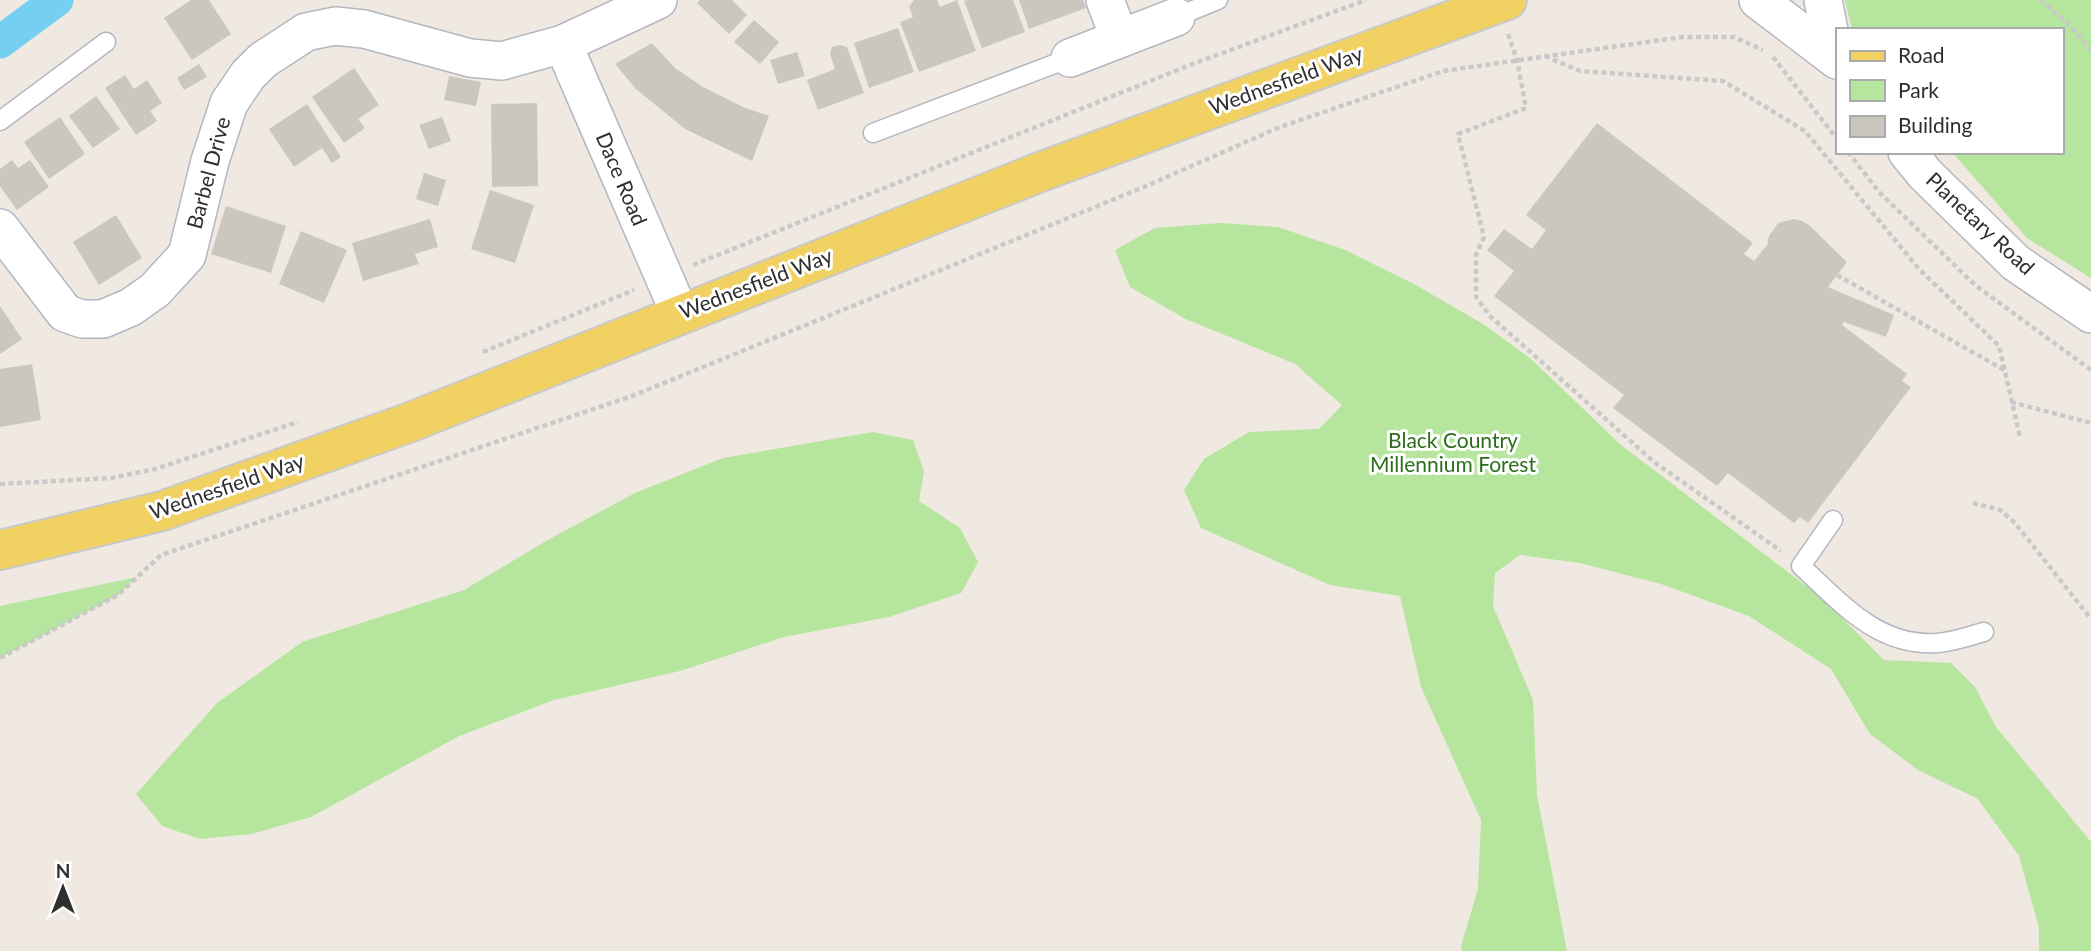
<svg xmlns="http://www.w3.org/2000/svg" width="2091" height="951" viewBox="0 0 2091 951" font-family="Lato,sans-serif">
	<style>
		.green { fill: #b6e59e }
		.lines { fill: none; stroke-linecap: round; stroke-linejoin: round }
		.canal { stroke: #75cff0; stroke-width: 33 }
		.building { fill: #cbc7bf }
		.lane-casing { stroke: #b4b7c1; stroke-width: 21 }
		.street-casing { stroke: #b4b7c1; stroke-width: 40 }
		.primary-casing { stroke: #c9c9c9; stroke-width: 42 }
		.path { stroke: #c9c9c9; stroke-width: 4.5; stroke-dasharray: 5 3.5; stroke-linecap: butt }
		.lane { stroke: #fff; stroke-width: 18 }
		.street { stroke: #fff; stroke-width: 37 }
		.primary { stroke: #f2d163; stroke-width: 38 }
		.labels { text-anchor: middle; stroke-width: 6; stroke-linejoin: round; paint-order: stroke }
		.street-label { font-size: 21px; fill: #2e2e2e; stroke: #fff }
		.park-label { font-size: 21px; fill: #2c6e1b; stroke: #fff }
	</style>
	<rect width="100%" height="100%" fill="#efe9e1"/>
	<g class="green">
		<path d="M1845 0H2091V278L2027 238 1952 152H2061V30H1852Z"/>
		<path d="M1220 223 1278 227 1345 250 1412 283 1483 324 1531 359 1621 445 1822 598 1884 660 1951 663 1975 687 1996 727 2091 842V951H2039V928L2019 856 1978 799 1918 770 1870 734 1831 669 1749 616 1661 584 1580 563 1520 555 1495 573 1493 606 1533 700 1537 795 1567 951H1462L1461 946 1478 889 1481 820 1421 687 1400 596 1330 585 1201 528 1184 490 1204 459 1249 432 1319 429 1342 405 1295 364 1186 319 1130 287 1115 250 1155 228Z"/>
		<path d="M873 432 913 440 924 471 919 501 960 528 978 562 961 593 889 617 784 637 680 671 554 700 459 736 311 817 251 834 200 839 162 826 136 794 217 703 302 642 464 590 546 541 635 493 723 458Z"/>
		<path d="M137 577 118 595 0 658V606Z"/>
	</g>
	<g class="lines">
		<path class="canal" d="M0 42 57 0"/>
	</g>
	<g class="building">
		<path d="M191 0H209L231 34 192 60 164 18Z"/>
		<path d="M700 0H732L747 15 729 34 697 3Z"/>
		<path d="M914 0H937L940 7 957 0 976 51 919 72 900 22 913 17 909 7Z"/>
		<path d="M967 0H1013L1025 32 982 48 964 1Z"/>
		<path d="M1019 0H1083L1086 8 1029 29Z"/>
		<path d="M754 20 779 42 760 64 734 42Z"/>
		<path d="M898 28 914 72 869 88 854 43Z"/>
		<path d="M652 43 675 68 703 87 743 107 769 116 752 161 685 129 636 89 615 64Z"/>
		<path d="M840 45 847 47 864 93 818 110 807 80 835 69 830 54 832 47Z"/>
		<path d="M797 52 805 76 778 84 770 60Z"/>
		<path d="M199 64 207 77 184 90 177 78Z"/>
		<path d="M354 68 379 105 358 119 365 128 344 143 312 97Z"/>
		<path d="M125 75 134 89 147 80 162 103 150 111 157 121 136 135 105 88Z"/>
		<path d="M449 76 481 82 476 106 444 100Z"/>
		<path d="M96 96 120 129 93 148 69 116Z"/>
		<path d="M537 103 538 186 492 187 491 104Z"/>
		<path d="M307 104 341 157 332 163 322 148 294 167 269 129Z"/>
		<path d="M60 117 85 154 49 179 24 142Z"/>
		<path d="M442 117 451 141 429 149 419 125Z"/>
		<path d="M1597 123 1753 243 1744 254 1754 261 1767 245 1769 236 1778 223 1794 219 1802 221 1809 225 1847 262 1828 287 1894 315 1886 337 1844 322 1842 325 1907 374 1902 381 1911 387 1808 523 1800 517 1794 523 1728 473 1717 486 1613 408 1624 395 1494 296 1514 271 1487 250 1504 229 1532 249 1546 230 1526 215Z"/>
		<path d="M12 160 18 168 30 160 49 187 17 210 0 186V169Z"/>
		<path d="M424 173 446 180 438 206 416 199Z"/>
		<path d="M490 190 534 205 515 263 471 249Z"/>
		<path d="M226 206 286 226 271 273 211 254Z"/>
		<path d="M116 215 142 258 99 285 73 242Z"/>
		<path d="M430 219 438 247 415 254 419 264 363 281 352 243Z"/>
		<path d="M301 231 347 250 324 303 279 284Z"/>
		<path d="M0 306 22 339 0 354Z"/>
		<path d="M32 364 41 420 0 427V369Z"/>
	</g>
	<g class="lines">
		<g class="lane-casing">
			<g id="lane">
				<path d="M1176 17 1218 0"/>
				<path d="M0 121 106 42"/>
				<path d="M873 133 1070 58"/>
				<path d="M1833 520 1801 566C1841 603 1878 647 1937 643 1953 642 1969 636 1984 632"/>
			</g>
		</g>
		<g class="street-casing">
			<g id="street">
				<path d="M1105 0 1119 37"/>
				<path d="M1758 0 1837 60"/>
				<path d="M1823 0 1834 56"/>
				<path d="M563 44 680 314"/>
				<path d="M1070 58 1176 17"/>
				<path d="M1907 152 1925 174 2016 263 2091 314"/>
				<path d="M0 228 65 313 82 319H103L131 307 155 290 187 255 210 161 229 103 248 75 263 60 306 32 335 26 364 29 470 58 502 61 563 44 658 0"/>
			</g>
		</g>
		<g class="primary-casing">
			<path id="primary" d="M0 550 162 511 408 423 1040 172 1507 0"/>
		</g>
		<g class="path">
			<path d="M2040 0 2070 25 2091 50"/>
			<path d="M1508 34 1517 60 1526 108 1458 134 1484 237 1476 255V297L1490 316 1654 462 1781 551"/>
			<path d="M1545 56 1580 71 1723 81 1805 131 1919 269 1999 346 2020 437"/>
			<path d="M1773 57 1837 139"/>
			<path d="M1848 152 1879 192 1975 285 2091 370"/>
			<path d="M693 265 1190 65 1366 0"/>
			<path d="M1837 275 2004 370"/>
			<path d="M483 352 634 290"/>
			<path d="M2011 402 2091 423"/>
			<path d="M0 484 111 478 155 469 298 422"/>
			<path d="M1973 503 2000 510 2015 523 2091 619"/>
			<path d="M0 658 118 595 161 555 632 396 1144 187 1280 127 1443 71 1682 37H1734L1763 50"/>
		</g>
		<use href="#lane" class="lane"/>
		<use href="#street" class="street"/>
		<use href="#primary" class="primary"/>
	</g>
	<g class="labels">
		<g class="street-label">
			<text transform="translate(1286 81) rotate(-20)" y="7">Wednesfield Way</text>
			<text transform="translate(209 173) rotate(-75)" y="7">Barbel Drive</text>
			<text transform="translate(621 179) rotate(67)" y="7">Dace Road</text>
			<text transform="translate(1980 224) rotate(43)" y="7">Planetary Road</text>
			<text transform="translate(756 284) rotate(-21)" y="7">Wednesfield Way</text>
			<text transform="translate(227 487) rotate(-19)" y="7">Wednesfield Way</text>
		</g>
		<g class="park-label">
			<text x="1453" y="448">Black Country<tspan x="1453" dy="24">Millennium Forest</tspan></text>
		</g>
	</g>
	<rect x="1836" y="28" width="228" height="126" fill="#ffffff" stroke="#ababab" stroke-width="2"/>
	<rect x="1850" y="51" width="35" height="10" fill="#f2d163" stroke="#ababab" stroke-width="2"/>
	<text x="1898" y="63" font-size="21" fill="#2e2e2e">Road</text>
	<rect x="1850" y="80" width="35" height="21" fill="#b6e59e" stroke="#ababab" stroke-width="2"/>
	<text x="1898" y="98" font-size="21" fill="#2e2e2e">Park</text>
	<rect x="1850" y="116" width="35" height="21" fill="#cbc7bf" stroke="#ababab" stroke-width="2"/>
	<text x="1898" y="133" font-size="21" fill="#2e2e2e">Building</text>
	<g transform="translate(63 888)" stroke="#ffffff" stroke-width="5" paint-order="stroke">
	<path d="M0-5L12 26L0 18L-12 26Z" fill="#2e2e2e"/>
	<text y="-10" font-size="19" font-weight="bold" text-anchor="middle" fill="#2e2e2e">N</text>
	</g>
</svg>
